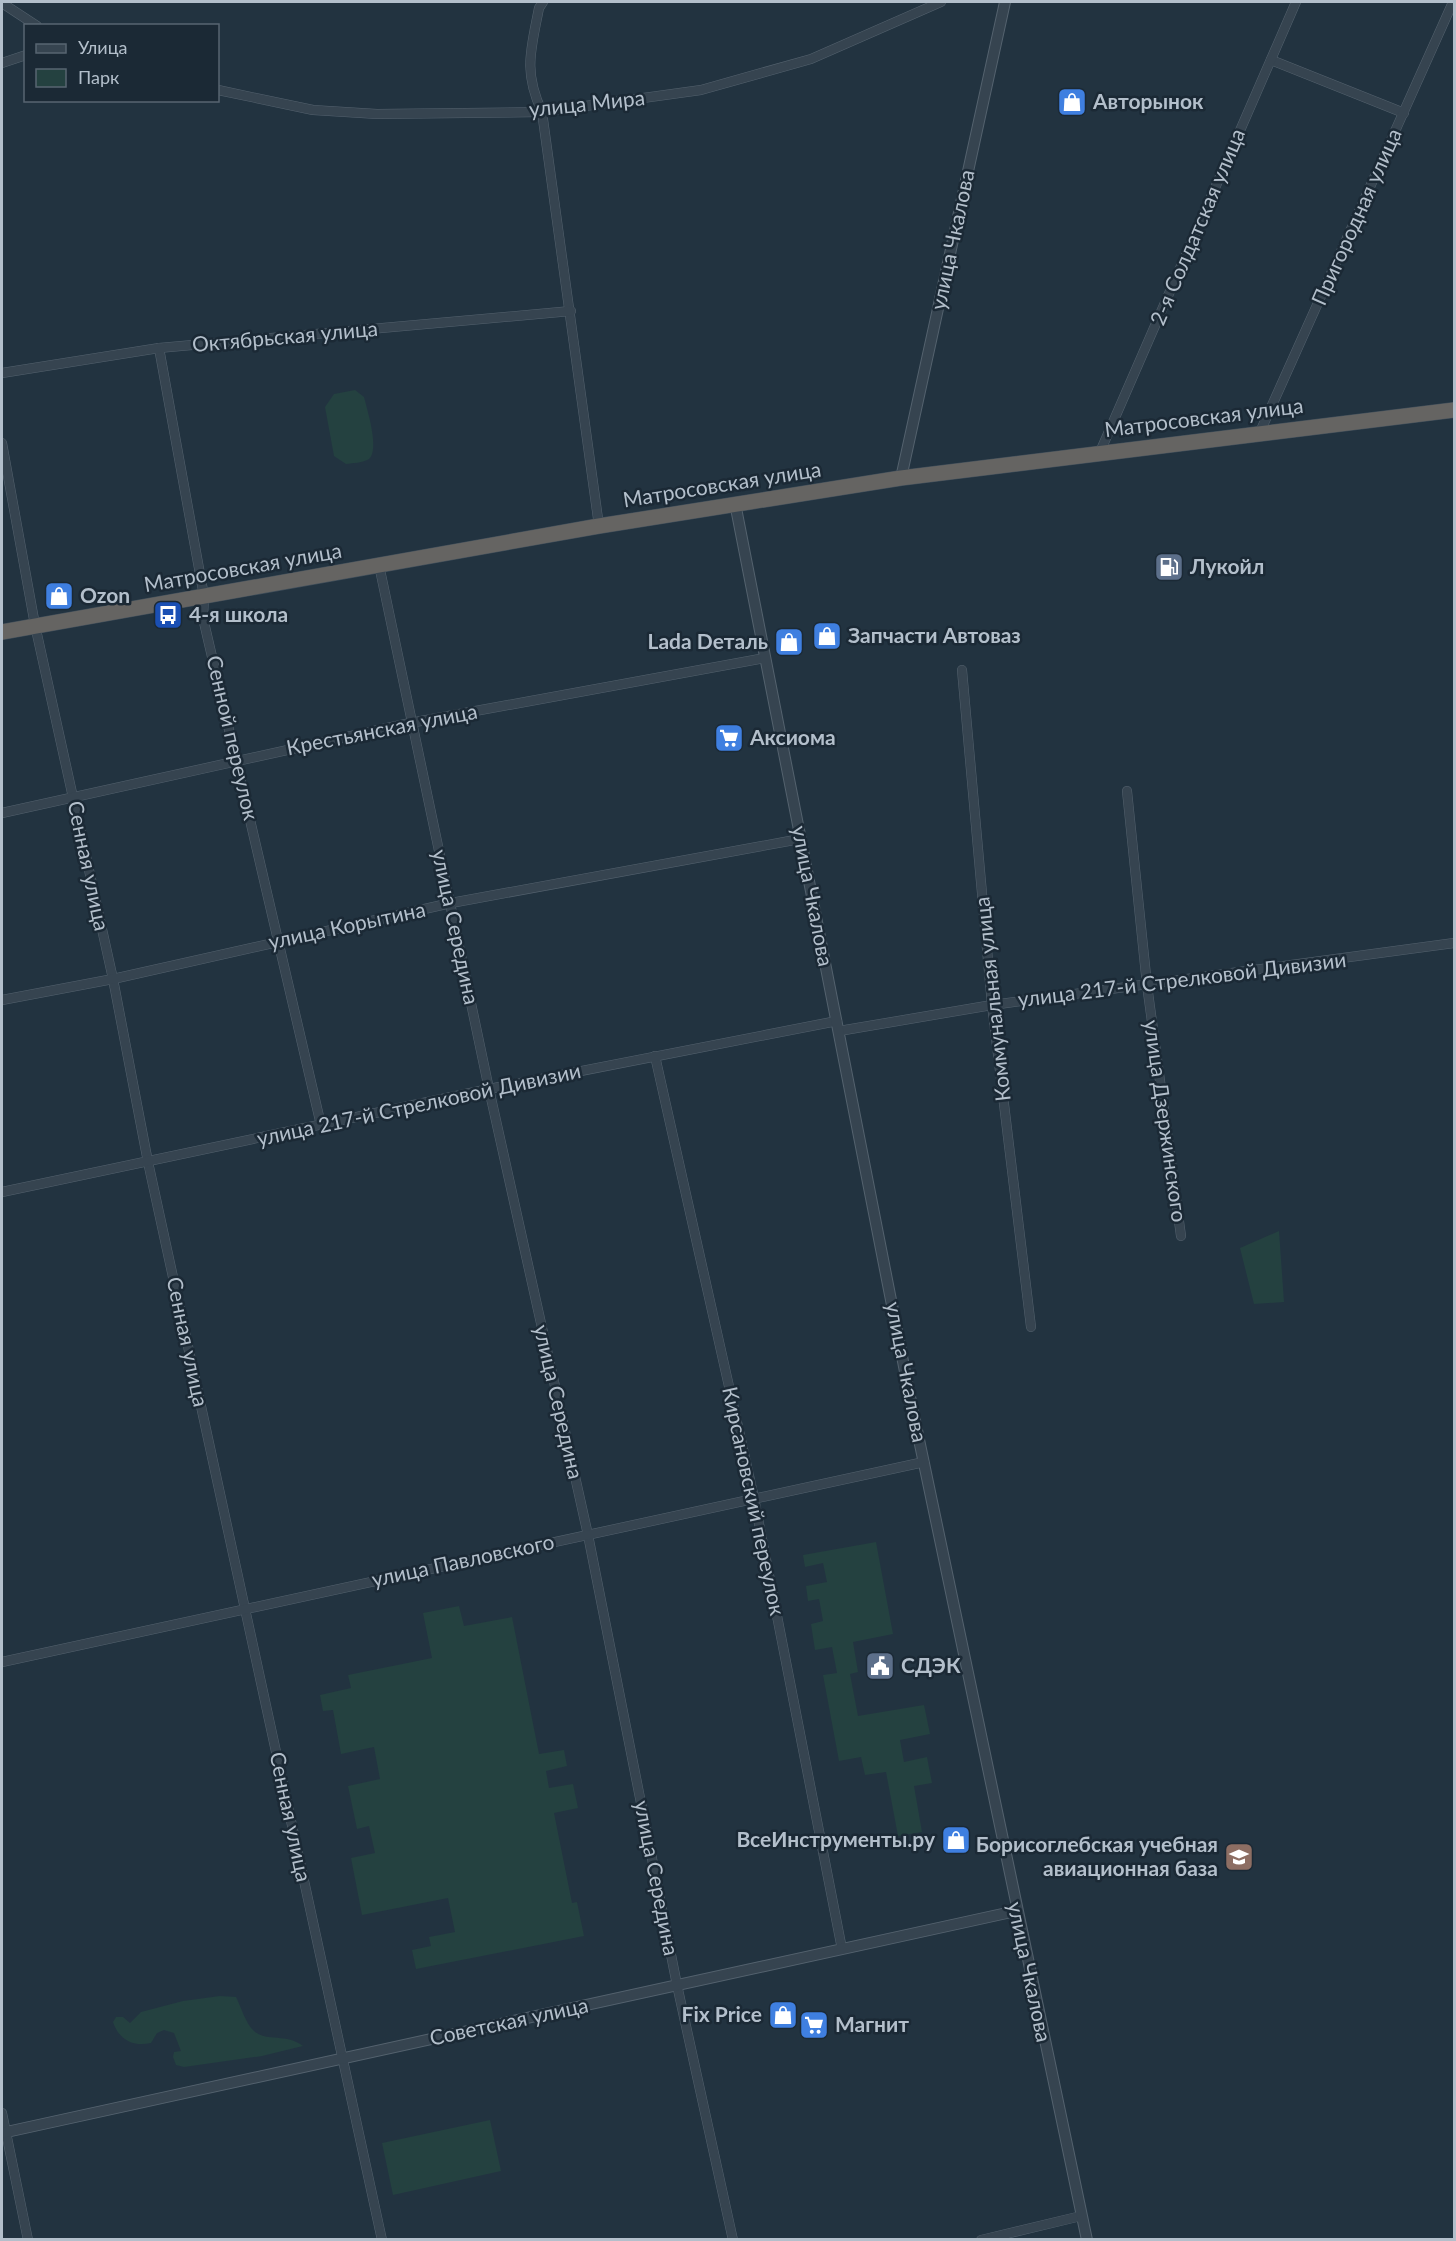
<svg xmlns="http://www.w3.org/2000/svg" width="1456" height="2241" viewBox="0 0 1456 2241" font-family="Lato,sans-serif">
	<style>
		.green { fill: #244140 }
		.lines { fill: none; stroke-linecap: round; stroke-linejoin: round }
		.minor-casing { stroke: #54626e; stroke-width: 10 }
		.tertiary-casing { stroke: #54626e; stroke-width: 12 }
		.trunk-casing { stroke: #414f5b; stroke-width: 16 }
		.minor { stroke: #364450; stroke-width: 9 }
		.tertiary { stroke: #364450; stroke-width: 10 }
		.trunk { stroke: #656462; stroke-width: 15 }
		.labels { text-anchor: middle; stroke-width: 5; stroke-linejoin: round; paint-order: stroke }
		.poi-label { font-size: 21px; font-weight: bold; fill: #b3bfcb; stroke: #1b2935; text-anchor: start }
		.street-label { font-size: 21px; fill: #b3bfcb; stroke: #1b2935 }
	</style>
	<rect width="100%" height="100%" fill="#223340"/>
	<g class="green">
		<path d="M355 390 364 397C367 409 380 450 369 459 363 463 353 463 346 464L334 456 325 407 334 394Z"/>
		<path d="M1279 1231 1284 1302 1254 1304 1240 1248Z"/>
		<path d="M876 1542 893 1634 853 1642 858 1672 850 1674 858 1716 924 1705 930 1734 900 1740 904 1762 927 1757 932 1783 914 1786 922 1832 898 1836 886 1772 865 1775 861 1757 839 1761 823 1675 837 1673 832 1647 815 1650 811 1624 823 1621 819 1599 808 1601 806 1586 827 1582 823 1563 805 1567 803 1555Z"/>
		<path d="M459 1606 464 1626 512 1617 539 1754 564 1750 567 1766 546 1771 549 1788 573 1784 578 1808 554 1813 572 1903 577 1902 584 1936 416 1969 412 1950 431 1946 429 1937 455 1932 448 1898 362 1915 351 1858 375 1853 369 1826 357 1829 348 1786 380 1779 374 1747 341 1754 333 1710 323 1711 320 1695 351 1688 348 1675 432 1658 423 1613Z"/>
		<path d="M220 1996 236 1997C241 2007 246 2024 254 2031 266 2042 286 2033 303 2046L262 2056 184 2067 176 2065 173 2057 174 2052 181 2051 174 2033 164 2030 157 2033 151 2043C133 2047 119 2040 113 2022L116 2017H123L130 2023 141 2012 183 2001Z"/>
		<path d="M490 2120 501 2171 393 2195 382 2143Z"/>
	</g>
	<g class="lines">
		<g class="minor-casing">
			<g id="minor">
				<path d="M543 2 539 8C531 50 523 71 542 112L599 526"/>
				<path d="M2 3 37 26"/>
				<path d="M1271 60 1404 113"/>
				<path d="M2 63 26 55"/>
				<path d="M218 90 313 110 377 114 542 112 701 90 811 59 941 2"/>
				<path d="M159 348 204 596 203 618 321 1125"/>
				<path d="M2 373 159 348 571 311"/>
				<path d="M1260 432 1453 2"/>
				<path d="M2 443 35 625 113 979 148 1162 382 2240"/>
				<path d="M1100 452 1296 2"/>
				<path d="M379 565 489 1089 588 1535 677 1985 733 2240"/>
				<path d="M962 670 992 1005 1031 1327"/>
				<path d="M1127 791 1147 985 1181 1236"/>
				<path d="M2 813 410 723 765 658"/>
				<path d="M2 1000 113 979 451 903 800 839"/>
				<path d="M839 1031 992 1005 1454 943"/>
				<path d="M655 1056 754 1498 842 1949"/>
				<path d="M2 1192 489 1089 837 1021"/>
				<path d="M2 1662 924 1462"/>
				<path d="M2 2113 28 2240"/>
				<path d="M981 2240 1081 2216"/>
			</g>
		</g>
		<g class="tertiary-casing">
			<g id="tertiary">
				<path d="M901 478 1005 2"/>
				<path d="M735 503 909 1392 1087 2240"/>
				<path d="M2 2133 1016 1911"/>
			</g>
		</g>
		<g class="trunk-casing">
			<path id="trunk" d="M2 632 599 526 901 478 1454 410"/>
		</g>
		<use href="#minor" class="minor"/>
		<use href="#tertiary" class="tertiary"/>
		<use href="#trunk" class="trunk"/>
	</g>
	<defs>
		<g id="shop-square" transform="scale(1.5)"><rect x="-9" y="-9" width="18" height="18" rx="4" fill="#3f7fe0" stroke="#1b2935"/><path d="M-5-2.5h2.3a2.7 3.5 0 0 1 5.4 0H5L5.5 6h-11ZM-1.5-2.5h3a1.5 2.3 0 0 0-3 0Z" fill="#fff"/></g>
		<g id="fuel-square" transform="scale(1.5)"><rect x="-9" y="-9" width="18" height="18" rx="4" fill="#5c6f8a" stroke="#1b2935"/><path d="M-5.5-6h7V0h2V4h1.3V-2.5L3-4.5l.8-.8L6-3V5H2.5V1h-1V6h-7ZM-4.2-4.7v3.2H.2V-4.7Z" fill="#fff"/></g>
		<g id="bus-square" transform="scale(1.5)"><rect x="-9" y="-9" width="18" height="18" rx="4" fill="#1a4fb4" stroke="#1b2935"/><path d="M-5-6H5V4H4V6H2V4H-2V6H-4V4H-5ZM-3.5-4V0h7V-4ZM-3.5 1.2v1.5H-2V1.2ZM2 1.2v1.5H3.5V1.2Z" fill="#fff"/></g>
		<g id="supermarket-square" transform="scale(1.5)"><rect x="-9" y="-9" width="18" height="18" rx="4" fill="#3f7fe0" stroke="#1b2935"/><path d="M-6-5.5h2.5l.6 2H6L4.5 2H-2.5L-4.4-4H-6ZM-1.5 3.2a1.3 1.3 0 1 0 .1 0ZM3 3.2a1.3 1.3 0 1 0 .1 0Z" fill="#fff"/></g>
		<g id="civic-square" transform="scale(1.5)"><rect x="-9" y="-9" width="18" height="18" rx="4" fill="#5c6f8a" stroke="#1b2935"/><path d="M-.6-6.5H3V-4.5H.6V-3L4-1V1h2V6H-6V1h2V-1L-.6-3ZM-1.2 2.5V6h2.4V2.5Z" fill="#fff"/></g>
		<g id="university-square" transform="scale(1.5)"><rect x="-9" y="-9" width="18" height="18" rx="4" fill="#8d6e63" stroke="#1b2935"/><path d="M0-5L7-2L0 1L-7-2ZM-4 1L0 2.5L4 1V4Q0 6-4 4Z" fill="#fff"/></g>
	</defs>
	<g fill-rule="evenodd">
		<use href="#shop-square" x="1072" y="102"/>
		<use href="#fuel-square" x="1169" y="567"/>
		<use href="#shop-square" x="59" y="596"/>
		<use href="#bus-square" x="168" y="615"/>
		<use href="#shop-square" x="827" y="636"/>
		<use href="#shop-square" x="789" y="642"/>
		<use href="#supermarket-square" x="729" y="738"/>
		<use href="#civic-square" x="880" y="1666"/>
		<use href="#shop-square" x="956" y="1840"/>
		<use href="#university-square" x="1239" y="1857"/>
		<use href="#shop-square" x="783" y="2015"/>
		<use href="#supermarket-square" x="814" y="2025"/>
	</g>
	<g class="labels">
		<g class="poi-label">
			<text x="1093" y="109">Авторынок</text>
			<text x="1190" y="574">Лукойл</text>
			<text x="80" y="603">Ozon</text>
			<text x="189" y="622">4-я школа</text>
			<text x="848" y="643">Запчасти Автоваз</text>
			<text x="768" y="649" text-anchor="end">Lada Dеталь</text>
			<text x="750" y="745">Аксиома</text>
			<text x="901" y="1673">СДЭК</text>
			<text x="935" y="1847" text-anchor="end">ВсеИнструменты.ру</text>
			<text x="1218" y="1852" text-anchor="end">Борисоглебская учебная<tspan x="1218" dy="24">авиационная база</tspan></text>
			<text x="762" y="2022" text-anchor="end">Fix Price</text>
			<text x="835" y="2032">Магнит</text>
		</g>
		<g class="street-label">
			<text transform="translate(587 104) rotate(-6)" y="7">улица Мира</text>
			<text transform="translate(1357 217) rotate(-66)" y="7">Пригородная улица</text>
			<text transform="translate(1198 227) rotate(-67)" y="7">2-я Солдатская улица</text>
			<text transform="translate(953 240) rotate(-78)" y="7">улица Чкалова</text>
			<text transform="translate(285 337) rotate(-5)" y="7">Октябрьская улица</text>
			<text transform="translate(1204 418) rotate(-7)" y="7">Матросовская улица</text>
			<text transform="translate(722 485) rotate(-9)" y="7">Матросовская улица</text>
			<text transform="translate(243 568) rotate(-10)" y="7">Матросовская улица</text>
			<text transform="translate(382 730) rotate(-11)" y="7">Крестьянская улица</text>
			<text transform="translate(232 738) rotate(77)" y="7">Сенной переулок</text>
			<text transform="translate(88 866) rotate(78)" y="7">Сенная улица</text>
			<text transform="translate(812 896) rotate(79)" y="7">улица Чкалова</text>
			<text transform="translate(347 926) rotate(-12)" y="7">улица Корытина</text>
			<text transform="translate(455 927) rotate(78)" y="7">улица Середина</text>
			<text transform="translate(1182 980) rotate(-7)" y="7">улица 217-й Стрелковой Дивизии</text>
			<text transform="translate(993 999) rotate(-96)" y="7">Коммунальная улица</text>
			<text transform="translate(419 1105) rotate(-12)" y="7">улица 217-й Стрелковой Дивизии</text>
			<text transform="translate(1165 1121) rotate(82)" y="7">улица Дзержинского</text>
			<text transform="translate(187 1342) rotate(78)" y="7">Сенная улица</text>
			<text transform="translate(906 1372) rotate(79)" y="7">улица Чкалова</text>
			<text transform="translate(558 1402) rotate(77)" y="7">улица Середина</text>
			<text transform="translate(753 1501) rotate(78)" y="7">Кирсановский переулок</text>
			<text transform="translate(463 1561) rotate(-12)" y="7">улица Павловского</text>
			<text transform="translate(290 1817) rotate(78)" y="7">Сенная улица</text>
			<text transform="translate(656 1878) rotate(79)" y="7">улица Середина</text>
			<text transform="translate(1029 1972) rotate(78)" y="7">улица Чкалова</text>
			<text transform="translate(509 2022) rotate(-12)" y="7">Советская улица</text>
		</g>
	</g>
	<rect width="1456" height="2241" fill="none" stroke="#b3bfcb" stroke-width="6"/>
	<rect x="24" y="24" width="195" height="78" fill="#1b2935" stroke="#586571" stroke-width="1.5"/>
	<rect x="36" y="44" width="30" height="9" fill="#364450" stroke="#586571" stroke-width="1.5"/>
	<text x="78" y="54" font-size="18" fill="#b3bfcb">Улица</text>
	<rect x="36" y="69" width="30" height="18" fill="#244140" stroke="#586571" stroke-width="1.5"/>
	<text x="78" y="84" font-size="18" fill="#b3bfcb">Парк</text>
</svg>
